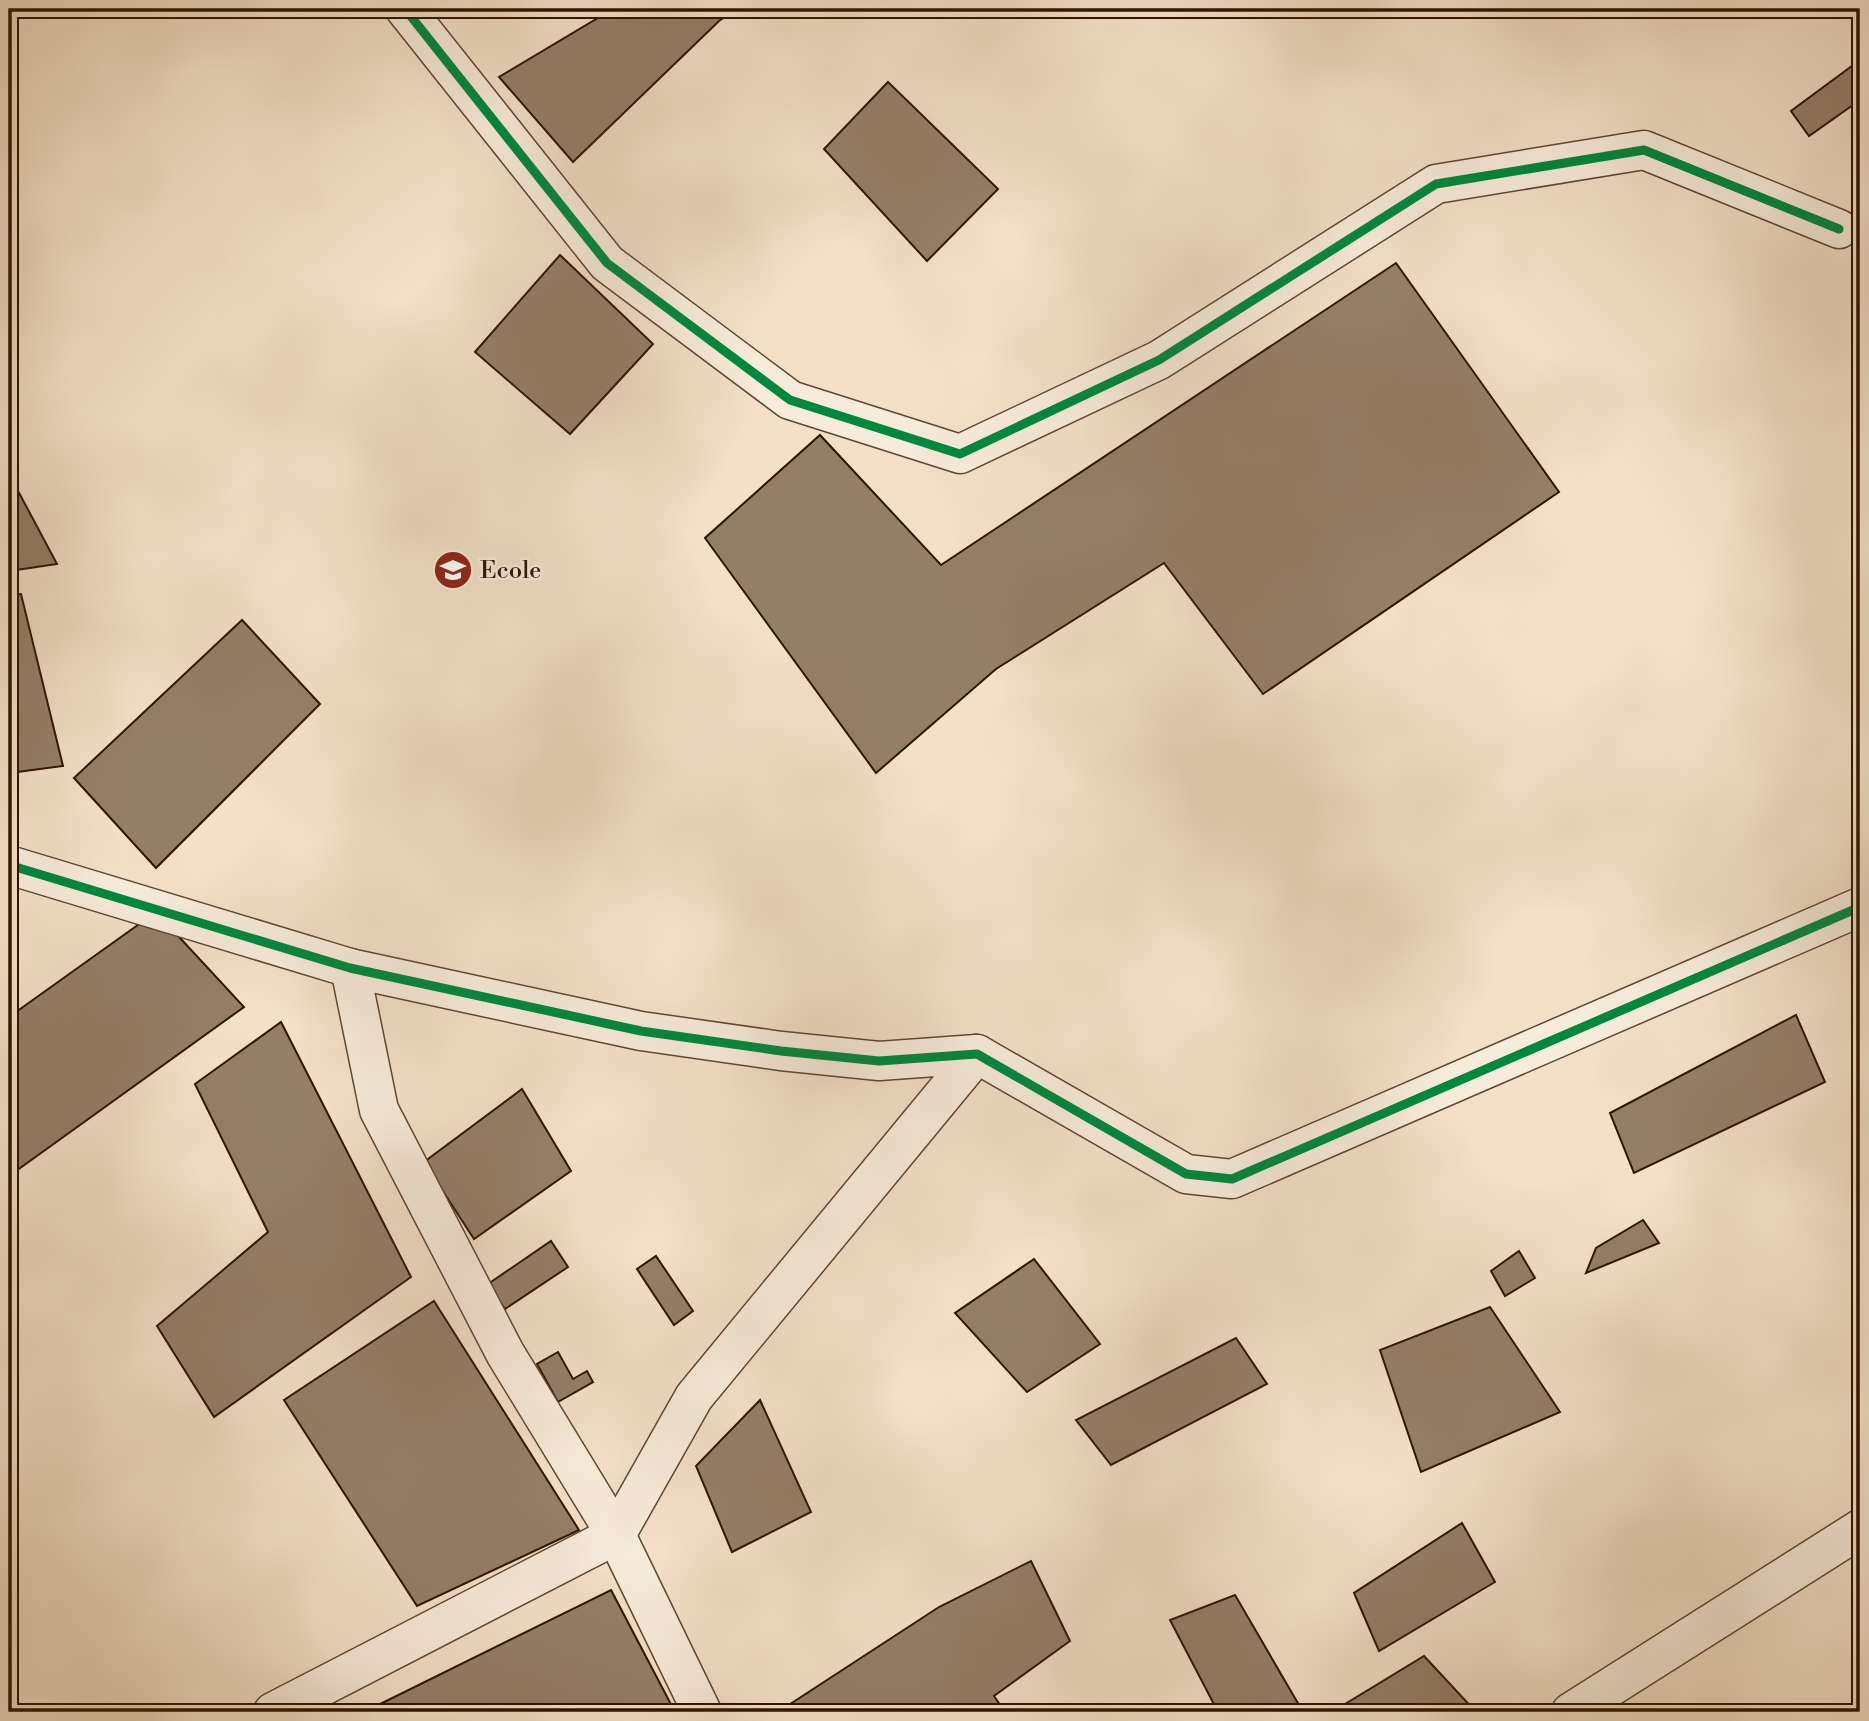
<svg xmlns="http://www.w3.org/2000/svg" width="1869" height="1721" viewBox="0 0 1869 1721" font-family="'Libre Bodoni',serif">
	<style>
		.building { fill: #957e68; stroke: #2f1301; stroke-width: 2 }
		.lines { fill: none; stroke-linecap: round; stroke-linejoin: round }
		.minor-casing { stroke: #604632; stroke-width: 41 }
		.minor { stroke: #f7ebdb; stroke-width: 38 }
		.cycleway-casing { stroke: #f7ebdb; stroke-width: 13 }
		.cycleway { stroke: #00873e; stroke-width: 9 }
		.labels { text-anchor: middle; stroke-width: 5; stroke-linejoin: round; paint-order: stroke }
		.poi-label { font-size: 24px; fill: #2f1301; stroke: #f7ebdb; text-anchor: start }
	</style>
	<rect width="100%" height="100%" fill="#f3e0c7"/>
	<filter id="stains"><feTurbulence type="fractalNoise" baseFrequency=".00286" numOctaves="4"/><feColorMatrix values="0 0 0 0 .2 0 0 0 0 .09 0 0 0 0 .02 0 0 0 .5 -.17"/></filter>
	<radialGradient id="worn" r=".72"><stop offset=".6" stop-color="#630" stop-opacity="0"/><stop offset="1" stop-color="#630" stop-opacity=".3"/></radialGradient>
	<g class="building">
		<path d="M613 9H736L719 21 573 162 499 77Z"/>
		<path d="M1860 60V100L1809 136 1791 111Z"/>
		<path d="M888 82 998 189 927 261 824 149Z"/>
		<path d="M560 255 653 344 570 434 475 352Z"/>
		<path d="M1396 263 1559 492 1263 694 1164 563 996 669 876 773 705 538 820 435 941 565Z"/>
		<path d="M9 474 57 564 9 571Z"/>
		<path d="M21 594 63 766 9 773V595Z"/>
		<path d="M242 620 320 704 156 868 74 778Z"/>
		<path d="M156 912 244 1007 9 1176V1017Z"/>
		<path d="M1796 1015 1825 1082 1634 1173 1610 1113Z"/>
		<path d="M281 1022 411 1277 214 1417 157 1326 268 1232 195 1084Z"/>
		<path d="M522 1089 571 1171 474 1239 424 1162Z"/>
		<path d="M1643 1220 1659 1243 1586 1273 1596 1248Z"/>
		<path d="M551 1241 568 1267 505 1309 488 1284Z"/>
		<path d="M1519 1251 1535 1278 1505 1296 1491 1271Z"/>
		<path d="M656 1256 693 1311 674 1325 637 1269Z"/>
		<path d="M1034 1259 1100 1344 1027 1392 955 1313Z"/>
		<path d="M434 1301 579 1530 417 1606 284 1400Z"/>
		<path d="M1490 1307 1560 1412 1421 1472 1380 1350Z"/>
		<path d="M1236 1338 1267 1384 1111 1465 1076 1420Z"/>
		<path d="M558 1352 573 1379 587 1371 593 1382 558 1402 537 1364Z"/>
		<path d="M760 1400 811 1512 732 1552 696 1466Z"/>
		<path d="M1462 1523 1495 1582 1379 1651 1354 1593Z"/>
		<path d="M1031 1561 1070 1641 994 1696 1005 1712H778L939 1607Z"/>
		<path d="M611 1590 675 1712 366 1711Z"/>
		<path d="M1235 1595 1299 1705 1280 1712H1218L1170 1620Z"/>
		<path d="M1424 1656 1476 1712H1332Z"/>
	</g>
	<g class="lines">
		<g class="minor-casing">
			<g id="minor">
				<path d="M405 9 607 263 790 400 960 454 1159 360 1436 184 1644 150 1839 229"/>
				<path d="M9 865 350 968 641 1031 781 1051 879 1061 977 1054 1186 1174 1232 1179 1860 907"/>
				<path d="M350 968 379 1110 505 1353 616 1535 702 1712"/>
				<path d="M273 1712 616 1535 694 1397 977 1054"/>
				<path d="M1571 1712 1860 1529"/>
			</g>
		</g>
		<use href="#minor" class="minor"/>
		<g class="cycleway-casing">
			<g id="cycleway">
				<path d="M405 9 607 263 790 400 960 454 1159 360 1436 184 1644 150 1839 229"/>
				<path d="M9 865 350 968 641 1031 781 1051 879 1061 977 1054 1186 1174 1232 1179 1860 907"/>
			</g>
		</g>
		<use href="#cycleway" class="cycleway"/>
	</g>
	<defs>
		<g id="school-disc" transform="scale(2.0125)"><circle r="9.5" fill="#8f2418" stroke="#f7ebdb"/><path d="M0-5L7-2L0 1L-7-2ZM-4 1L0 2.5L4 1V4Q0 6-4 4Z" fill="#fff"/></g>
	</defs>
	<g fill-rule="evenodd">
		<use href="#school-disc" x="453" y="570"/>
	</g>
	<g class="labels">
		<g class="poi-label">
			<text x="480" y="578">Ecole</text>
		</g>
	</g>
	<rect width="1869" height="1721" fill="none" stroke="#f3e0c7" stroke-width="35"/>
	<rect x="10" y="10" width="1848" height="1700" fill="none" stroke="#2f1301" stroke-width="3.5"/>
	<rect x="18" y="18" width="1834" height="1686" fill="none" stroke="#2f1301" stroke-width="2"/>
	<rect width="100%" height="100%" filter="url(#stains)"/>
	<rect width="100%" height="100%" fill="url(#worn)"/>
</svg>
